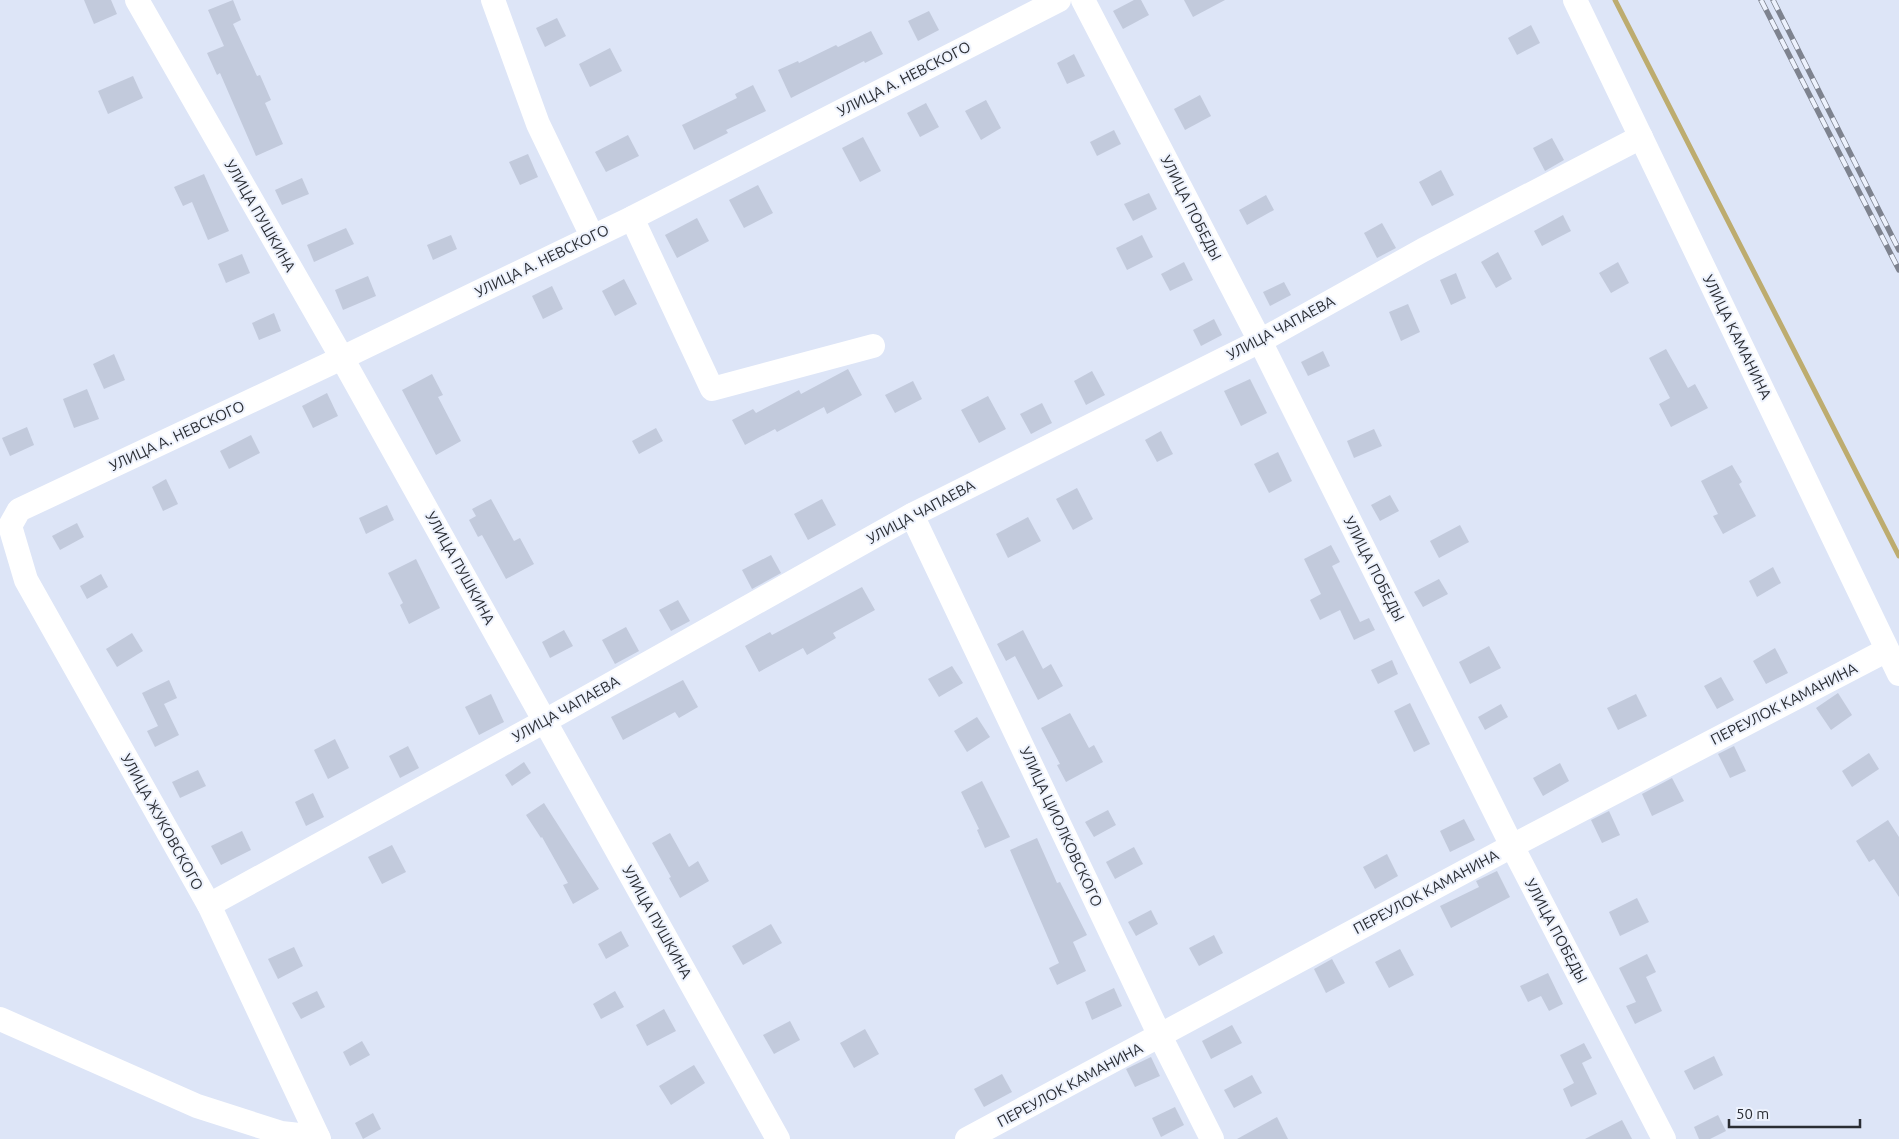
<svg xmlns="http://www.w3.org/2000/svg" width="1899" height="1139" viewBox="0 0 1899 1139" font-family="Ubuntu,sans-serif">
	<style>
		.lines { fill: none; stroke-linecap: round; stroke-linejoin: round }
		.stream { stroke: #bdac6f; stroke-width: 5 }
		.building { fill: #c2cadc }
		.minor { stroke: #fff; stroke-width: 24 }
		.rail-casing { stroke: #7e838f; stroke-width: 5.5 }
		.rail { stroke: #edf2fd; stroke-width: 4; stroke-dasharray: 11; stroke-linecap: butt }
		.labels { text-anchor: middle; stroke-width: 4; stroke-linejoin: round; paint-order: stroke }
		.street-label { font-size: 15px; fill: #2a2d33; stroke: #edf2fd }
	</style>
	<rect width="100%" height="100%" fill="#dde5f7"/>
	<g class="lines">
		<path class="stream" d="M1615 0 1899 556"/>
	</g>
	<g class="building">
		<path d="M84 0H111L117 14 94 24Z"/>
		<path d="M233 0 241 20 233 24 257 76 260 75 271 100 265 103 283 144 256 156 220 73 217 75 207 53 224 46 208 10Z"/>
		<path d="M1134 0H1141L1149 15 1123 29 1113 11Z"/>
		<path d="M1184 0H1225L1193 17Z"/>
		<path d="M929 11 939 30 918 41 908 21Z"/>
		<path d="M557 18 566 36 545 47 536 28Z"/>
		<path d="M1531 25 1540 43 1517 55 1508 38Z"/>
		<path d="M871 31 883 54 865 63 864 61 791 98 778 70 798 61 799 63 836 45 838 47Z"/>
		<path d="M610 48 622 71 590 87 579 64Z"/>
		<path d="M1074 54 1085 76 1067 84 1057 63Z"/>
		<path d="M133 76 143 98 108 114 98 91Z"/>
		<path d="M753 85 766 111 726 130 728 133 694 150 682 125 737 98 735 94Z"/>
		<path d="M1200 95 1211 116 1185 130 1174 109Z"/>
		<path d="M986 100 1001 128 981 140 965 111Z"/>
		<path d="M926 103 939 127 920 137 907 113Z"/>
		<path d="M1114 130 1121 144 1097 156 1090 142Z"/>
		<path d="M628 135 639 156 606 172 595 152Z"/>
		<path d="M863 137 881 171 860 182 842 148Z"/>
		<path d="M1552 138 1564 160 1545 171 1533 148Z"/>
		<path d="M528 154 538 177 520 185 509 162Z"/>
		<path d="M1441 170 1454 195 1432 206 1419 182Z"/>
		<path d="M204 174 229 231 208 240 192 202 183 206 174 187Z"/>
		<path d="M302 178 309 194 282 205 275 190Z"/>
		<path d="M758 185 773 213 744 228 729 200Z"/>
		<path d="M1149 193 1157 209 1133 221 1124 204Z"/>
		<path d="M1266 195 1274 210 1247 225 1239 210Z"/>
		<path d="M1563 215 1571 231 1542 246 1534 231Z"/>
		<path d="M697 218 709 241 677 258 665 235Z"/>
		<path d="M1382 223 1396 248 1377 258 1364 233Z"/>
		<path d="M346 228 354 244 314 262 307 245Z"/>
		<path d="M451 235 457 249 433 260 427 245Z"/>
		<path d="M1142 235 1153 257 1127 270 1116 248Z"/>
		<path d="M1498 252 1512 279 1496 288 1481 262Z"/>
		<path d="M242 254 250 273 226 283 218 264Z"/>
		<path d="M1184 262 1193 280 1170 291 1161 274Z"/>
		<path d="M1618 262 1629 283 1611 293 1599 273Z"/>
		<path d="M1456 273 1466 298 1451 305 1440 280Z"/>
		<path d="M368 276 376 296 343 310 335 290Z"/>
		<path d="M624 279 637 304 615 316 602 291Z"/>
		<path d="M1284 282 1291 295 1270 306 1263 292Z"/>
		<path d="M552 286 563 309 543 319 532 296Z"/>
		<path d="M1408 304 1420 332 1401 341 1389 312Z"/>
		<path d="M274 313 281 331 259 340 252 323Z"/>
		<path d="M1214 319 1222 335 1201 346 1193 330Z"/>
		<path d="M1666 349 1688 388 1695 384 1708 408 1671 427 1659 404 1670 398 1649 358Z"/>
		<path d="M1323 351 1330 366 1308 376 1301 362Z"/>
		<path d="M114 354 125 380 104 389 93 364Z"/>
		<path d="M848 369 862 395 827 414 824 407 777 432 775 429 745 445 732 420 753 409 756 413 799 390 801 394Z"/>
		<path d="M1092 371 1105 395 1086 405 1074 381Z"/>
		<path d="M432 374 443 395 438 397 461 441 436 455 402 390Z"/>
		<path d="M1250 379 1267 413 1241 426 1224 391Z"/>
		<path d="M913 381 922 399 895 413 885 395Z"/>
		<path d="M87 389 99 419 74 428 63 399Z"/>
		<path d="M327 393 338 416 313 428 302 406Z"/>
		<path d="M988 396 1006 429 979 443 961 410Z"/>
		<path d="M1042 403 1052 423 1031 434 1020 414Z"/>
		<path d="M27 427 34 445 10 456 2 438Z"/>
		<path d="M656 428 663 441 639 454 632 441Z"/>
		<path d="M1374 429 1382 446 1354 458 1347 441Z"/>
		<path d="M1161 431 1173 454 1157 462 1145 440Z"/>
		<path d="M251 435 260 453 229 469 220 451Z"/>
		<path d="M1278 452 1292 481 1269 493 1254 464Z"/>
		<path d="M1732 465 1742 482 1739 484 1756 516 1723 534 1713 516 1718 514 1701 481Z"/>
		<path d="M166 479 178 504 163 511 152 487Z"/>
		<path d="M1077 488 1093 519 1073 530 1056 499Z"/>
		<path d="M1390 495 1399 511 1380 521 1371 505Z"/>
		<path d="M491 499 514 541 520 538 534 564 506 579 482 535 478 537 469 520 476 516 472 509Z"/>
		<path d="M822 499 836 525 808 540 794 514Z"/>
		<path d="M387 505 394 520 366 534 359 518Z"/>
		<path d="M1028 517 1041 541 1008 558 996 534Z"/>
		<path d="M77 523 84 537 60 550 52 536Z"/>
		<path d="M1460 525 1469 542 1439 558 1430 541Z"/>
		<path d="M1331 545 1340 562 1332 566 1360 622 1369 618 1375 630 1354 640 1340 610 1320 620 1310 600 1321 594 1304 559Z"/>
		<path d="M771 555 781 573 752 589 742 570Z"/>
		<path d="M416 559 440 608 409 624 400 605 403 603 388 573Z"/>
		<path d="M1773 567 1781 583 1757 597 1749 581Z"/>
		<path d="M101 574 108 587 87 599 80 586Z"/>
		<path d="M1439 579 1448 594 1423 607 1414 592Z"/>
		<path d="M862 587 875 610 833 633 836 638 807 655 803 648 759 672 745 646 770 632 772 635Z"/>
		<path d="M678 600 690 621 671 631 659 610Z"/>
		<path d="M626 627 639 651 615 664 602 640Z"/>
		<path d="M564 630 573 646 550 658 542 642Z"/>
		<path d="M1023 630 1043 669 1051 664 1063 686 1038 700 1015 656 1006 661 997 644Z"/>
		<path d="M132 633 143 651 117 667 106 649Z"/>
		<path d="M1489 646 1501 668 1470 684 1459 662Z"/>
		<path d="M1775 648 1788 673 1766 684 1753 661Z"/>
		<path d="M1392 660 1398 674 1378 684 1371 670Z"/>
		<path d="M952 666 963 683 939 697 928 679Z"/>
		<path d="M1721 677 1734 700 1717 709 1704 686Z"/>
		<path d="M169 680 177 698 164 704 179 735 155 747 147 731 158 726 142 693Z"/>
		<path d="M683 680 698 707 679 718 675 712 623 740 611 717Z"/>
		<path d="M1838 693 1852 715 1831 730 1816 708Z"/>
		<path d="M491 694 504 722 479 735 465 707Z"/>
		<path d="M1636 694 1647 716 1618 730 1607 708Z"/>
		<path d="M1410 703 1430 744 1414 752 1394 711Z"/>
		<path d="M1501 704 1508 717 1485 730 1478 717Z"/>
		<path d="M1070 713 1089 748 1094 745 1103 762 1066 782 1057 765 1060 764 1041 728Z"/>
		<path d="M977 717 990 737 967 752 954 731Z"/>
		<path d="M335 739 349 768 328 779 314 750Z"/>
		<path d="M408 746 419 768 400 778 389 756Z"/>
		<path d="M1734 746 1746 771 1730 778 1718 754Z"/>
		<path d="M1869 753 1879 769 1852 787 1842 771Z"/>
		<path d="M524 762 531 773 512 786 505 775Z"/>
		<path d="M1560 763 1569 781 1543 796 1533 778Z"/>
		<path d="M198 770 206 786 180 798 172 782Z"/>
		<path d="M1672 778 1684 801 1652 816 1642 794Z"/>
		<path d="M982 781 1010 837 985 848 977 830 979 829 961 792Z"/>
		<path d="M313 793 324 817 306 826 295 802Z"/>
		<path d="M544 803 599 889 573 904 563 885 568 883 542 837 541 838 526 815Z"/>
		<path d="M1108 810 1116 825 1094 837 1085 822Z"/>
		<path d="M1609 811 1620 835 1602 843 1591 820Z"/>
		<path d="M1464 819 1475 840 1450 852 1440 831Z"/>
		<path d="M1888 820 1899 837V897L1874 859 1869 862 1856 841Z"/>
		<path d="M242 831 251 850 221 865 211 846Z"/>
		<path d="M670 833 689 867 698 861 709 881 680 898 669 878 671 877 652 843Z"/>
		<path d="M1037 838 1057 883 1060 882 1087 935 1073 942 1086 971 1057 985 1049 968 1059 963 1010 850Z"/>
		<path d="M392 845 406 872 382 884 368 857Z"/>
		<path d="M1134 847 1143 864 1115 879 1106 862Z"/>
		<path d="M1387 854 1398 876 1375 889 1363 867Z"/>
		<path d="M1497 871 1510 897 1451 928 1440 906 1479 887 1476 881Z"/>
		<path d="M1637 898 1649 922 1620 936 1609 912Z"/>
		<path d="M1151 910 1158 924 1136 936 1128 922Z"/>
		<path d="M771 924 782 943 743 965 732 946Z"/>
		<path d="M621 931 629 946 606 959 598 944Z"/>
		<path d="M1214 935 1223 953 1199 966 1189 948Z"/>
		<path d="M294 947 303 966 278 979 268 959Z"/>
		<path d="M1400 949 1414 975 1389 988 1375 962Z"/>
		<path d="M1647 954 1656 972 1646 977 1662 1011 1635 1024 1626 1006 1636 1002 1619 968Z"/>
		<path d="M1332 959 1345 983 1326 993 1314 969Z"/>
		<path d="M1548 973 1563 1004 1549 1011 1541 996 1528 1002 1520 986Z"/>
		<path d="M1114 988 1122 1006 1092 1020 1085 1002Z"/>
		<path d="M317 991 325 1007 301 1019 292 1003Z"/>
		<path d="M615 991 624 1007 601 1019 593 1004Z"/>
		<path d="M664 1009 676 1031 647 1046 636 1025Z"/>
		<path d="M790 1021 800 1040 774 1054 763 1035Z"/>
		<path d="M1232 1025 1242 1043 1211 1059 1202 1041Z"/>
		<path d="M865 1029 879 1054 854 1068 840 1043Z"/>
		<path d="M362 1041 370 1055 350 1066 343 1052Z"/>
		<path d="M1584 1043 1592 1058 1582 1063 1597 1094 1571 1107 1563 1089 1574 1083 1560 1055Z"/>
		<path d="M1714 1056 1723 1075 1694 1090 1684 1071Z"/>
		<path d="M1151 1057 1160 1076 1135 1087 1126 1069Z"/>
		<path d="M694 1065 705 1083 671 1105 659 1086Z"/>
		<path d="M1002 1074 1012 1092 984 1107 974 1089Z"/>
		<path d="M1252 1075 1262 1093 1234 1108 1224 1090Z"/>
		<path d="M1175 1107 1184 1125 1161 1137 1152 1118Z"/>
		<path d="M373 1113 381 1129 363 1139 355 1123Z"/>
		<path d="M1718 1115 1726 1131 1710 1139H1699L1694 1127Z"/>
		<path d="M1277 1117 1288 1139H1237Z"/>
		<path d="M1622 1120 1632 1139H1585Z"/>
	</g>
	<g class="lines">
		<g class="minor">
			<path d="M137 0 342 358 778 1139"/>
			<path d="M493 0 538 124 592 236"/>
			<path d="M1083 0 1260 341 1512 846 1664 1139"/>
			<path d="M1575 0 1899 674"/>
			<path d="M632 218 712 389 873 346"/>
			<path d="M912 515 1160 1036 1212 1139"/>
			<path d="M209 905 545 721 912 515 1260 341 1423 250 1641 137"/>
			<path d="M0 1019 197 1106 281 1133 318 1137"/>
			<path d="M319 1139 209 905 26 580 10 526 19 510 342 358 632 218 1059 0"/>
			<path d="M967 1139 1512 846 1887 650"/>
		</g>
		<g class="rail-casing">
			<g id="rail">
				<path d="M1761 0 1899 270"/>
				<path d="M1773 0 1899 250"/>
			</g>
		</g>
		<use href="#rail" class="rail"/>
	</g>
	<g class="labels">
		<g class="street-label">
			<text transform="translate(904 79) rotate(-27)" y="5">УЛИЦА А. НЕВСКОГО</text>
			<text transform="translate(1191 208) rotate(63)" y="5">УЛИЦА ПОБЕДЫ</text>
			<text transform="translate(260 216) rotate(60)" y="5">УЛИЦА ПУШКИНА</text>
			<text transform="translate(542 261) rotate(-26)" y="5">УЛИЦА А. НЕВСКОГО</text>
			<text transform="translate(1281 328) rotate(-28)" y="5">УЛИЦА ЧАПАЕВА</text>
			<text transform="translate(1737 337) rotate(64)" y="5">УЛИЦА КАМАНИНА</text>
			<text transform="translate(177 436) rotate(-25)" y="5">УЛИЦА А. НЕВСКОГО</text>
			<text transform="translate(921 512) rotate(-28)" y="5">УЛИЦА ЧАПАЕВА</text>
			<text transform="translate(460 568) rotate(61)" y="5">УЛИЦА ПУШКИНА</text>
			<text transform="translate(1374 569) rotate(63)" y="5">УЛИЦА ПОБЕДЫ</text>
			<text transform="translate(1784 704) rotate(-27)" y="5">ПЕРЕУЛОК КАМАНИНА</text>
			<text transform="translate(566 709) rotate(-29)" y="5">УЛИЦА ЧАПАЕВА</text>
			<text transform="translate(162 822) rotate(61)" y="5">УЛИЦА ЖУКОВСКОГО</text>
			<text transform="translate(1061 827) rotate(65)" y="5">УЛИЦА ЦИОЛКОВСКОГО</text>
			<text transform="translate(1426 892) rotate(-28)" y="5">ПЕРЕУЛОК КАМАНИНА</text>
			<text transform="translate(657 922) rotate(61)" y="5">УЛИЦА ПУШКИНА</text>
			<text transform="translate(1556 931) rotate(62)" y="5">УЛИЦА ПОБЕДЫ</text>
			<text transform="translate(1070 1085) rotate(-28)" y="5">ПЕРЕУЛОК КАМАНИНА</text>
		</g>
	</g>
	<path d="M1729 1119v8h131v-8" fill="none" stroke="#2a2d33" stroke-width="2.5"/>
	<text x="1736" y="1119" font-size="15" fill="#2a2d33" stroke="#edf2fd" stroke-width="4" paint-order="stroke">50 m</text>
</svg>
